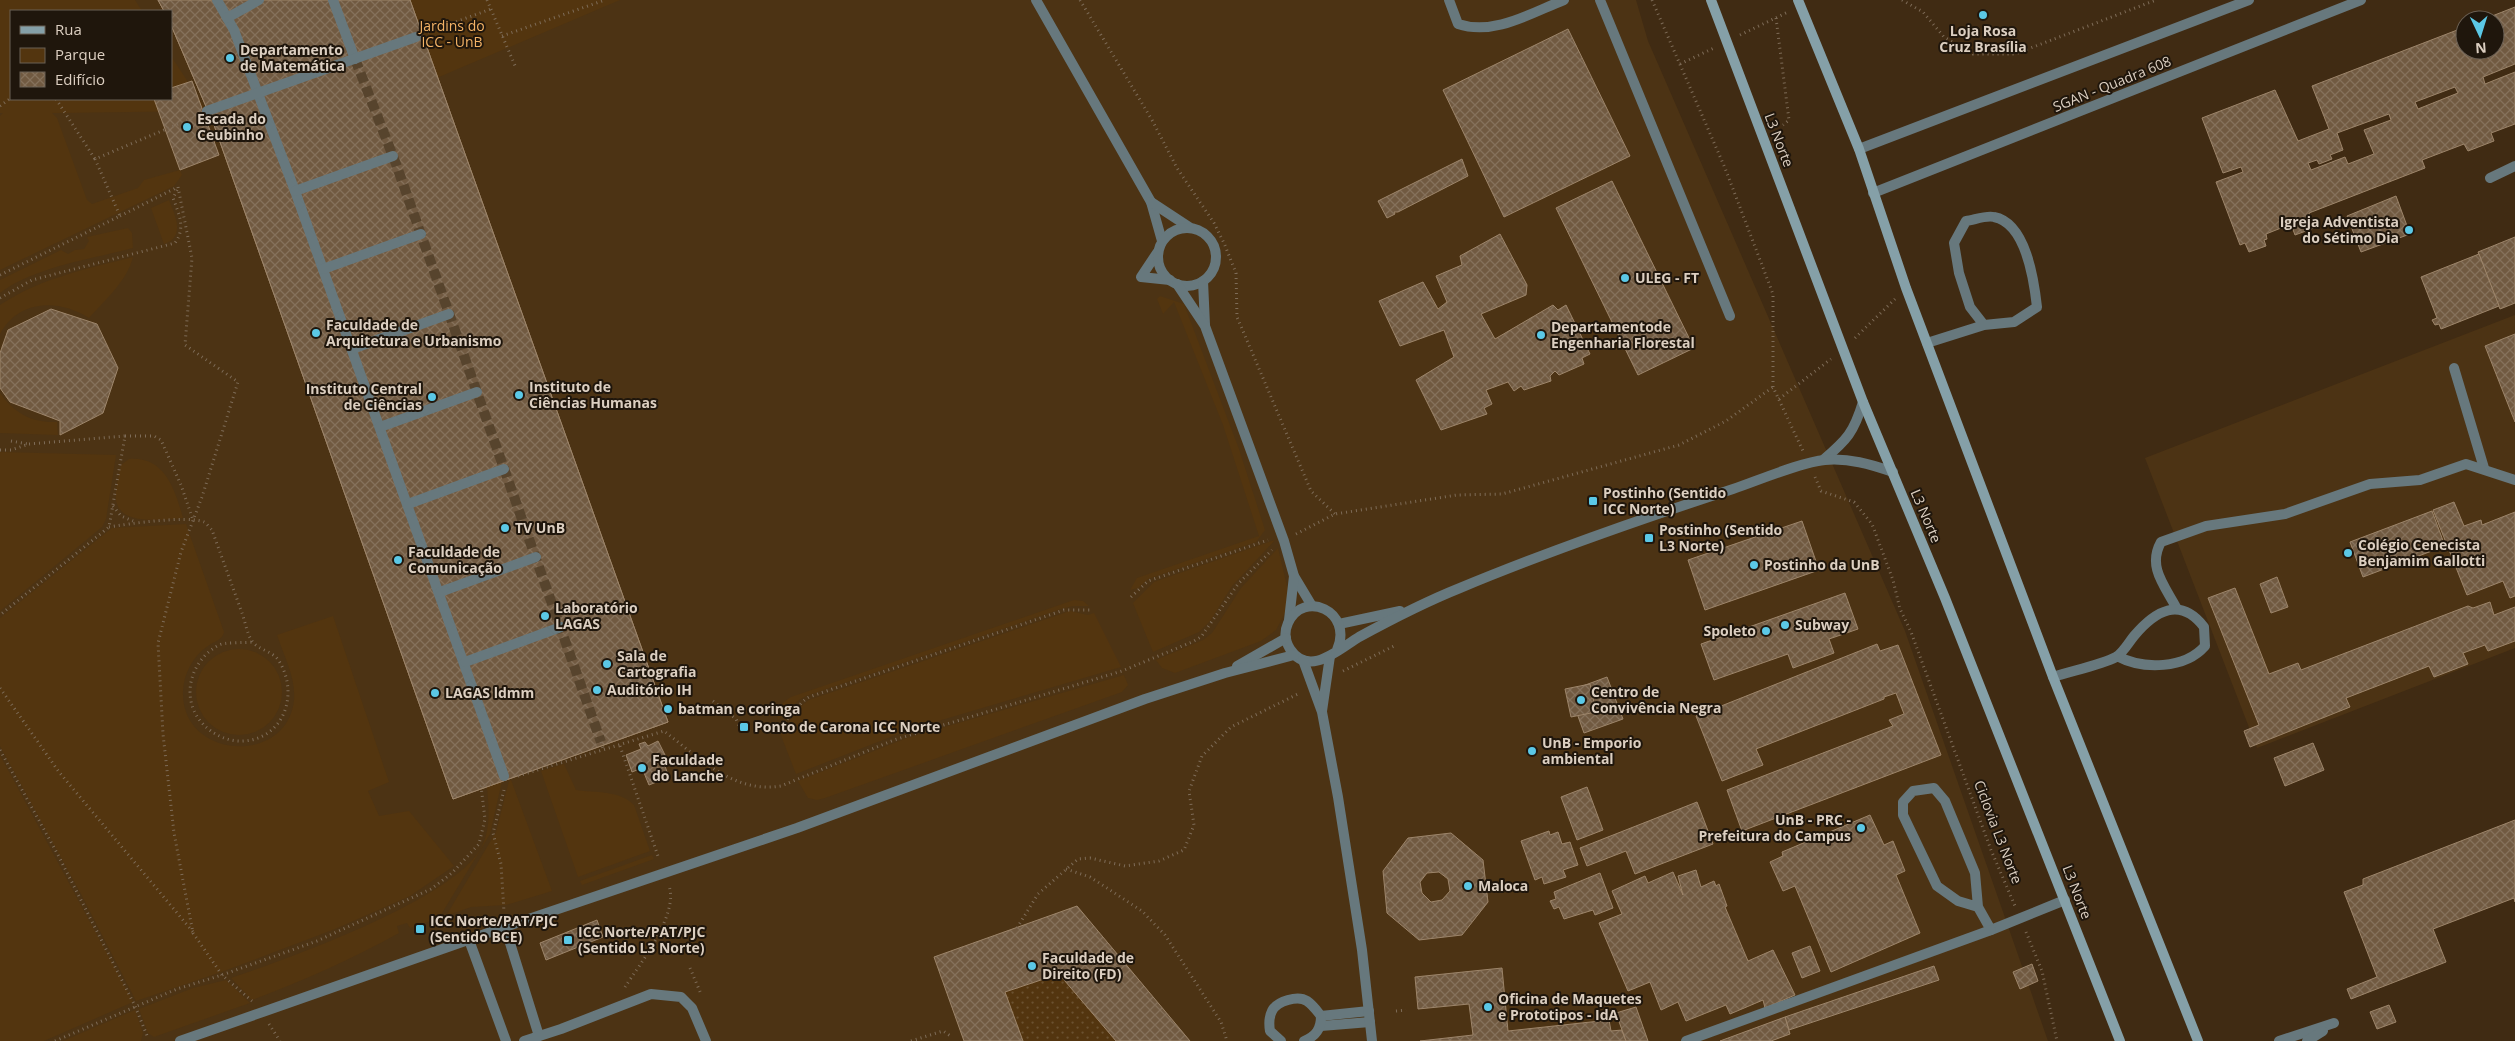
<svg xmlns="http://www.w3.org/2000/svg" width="2515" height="1041" viewBox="0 0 2515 1041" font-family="'Open Sans',sans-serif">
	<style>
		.built { fill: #4c3314; fill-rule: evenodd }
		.green { fill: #53350f }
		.garden { fill: url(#garden-dots) }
		.building { fill: url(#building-cross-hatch); stroke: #9d856a; fill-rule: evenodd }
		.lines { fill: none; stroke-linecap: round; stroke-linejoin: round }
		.pedestrian-tunnel { stroke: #57442d; stroke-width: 10; stroke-dasharray: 10 5; stroke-linecap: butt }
		.path { stroke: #7e6c58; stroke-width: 3; stroke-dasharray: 1 4; stroke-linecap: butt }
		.service { stroke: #67787d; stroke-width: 10 }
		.pedestrian { stroke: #67787d; stroke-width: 10 }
		.tertiary { stroke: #67787d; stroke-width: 10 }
		.secondary { stroke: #85a0a8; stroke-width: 10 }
		.poi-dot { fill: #5bc8e6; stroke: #1f160c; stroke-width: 2 }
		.labels { text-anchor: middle; stroke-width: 4; stroke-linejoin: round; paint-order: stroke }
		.park-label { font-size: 14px; fill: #f4b366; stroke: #1f160c }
		.poi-label { font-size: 14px; font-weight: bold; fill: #dccfc1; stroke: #1f160c; text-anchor: start }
		.street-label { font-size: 14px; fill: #dccfc1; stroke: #1f160c }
	</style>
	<defs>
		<pattern id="garden-dots" width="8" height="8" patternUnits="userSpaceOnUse" patternTransform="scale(1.25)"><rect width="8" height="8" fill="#53350f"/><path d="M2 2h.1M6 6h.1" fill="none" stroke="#6b5130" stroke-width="1.8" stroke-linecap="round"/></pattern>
		<pattern id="building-cross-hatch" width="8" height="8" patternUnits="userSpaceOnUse" patternTransform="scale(1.25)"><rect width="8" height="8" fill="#715a41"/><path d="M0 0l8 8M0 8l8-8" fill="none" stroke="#85715b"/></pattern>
	</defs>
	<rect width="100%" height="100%" fill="#402b13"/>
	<g class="built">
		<path d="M0 0H1636L1648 41 1905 631 2048 1041H0ZM11 11H171V99H11Z"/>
		<path d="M2515 315V648L2257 748 2145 458Z"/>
	</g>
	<g class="green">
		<path d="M0 0H135L142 11H11V99H171V56L207 111 52 113 57 118 87 200 92 204 138 188 144 180 180 170 182 175 174 186 0 270V116L3 113H0Z"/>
		<path d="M400 0H620L432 80Z"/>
		<path d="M169 200C175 215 186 237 164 244L151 208Z"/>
		<path d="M128 228 132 233 133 248C92 259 34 267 0 293V280L61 250 68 254 75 250 84 249 89 241 87 237Z"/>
		<path d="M133 257C127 281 105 300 89 318 59 299 19 299 0 334V305C41 278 86 269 133 257Z"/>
		<path d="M1160 296 1184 304 1239 449 1265 530 1256 542 1148 579 1138 588 1130 590 1137 578 1259 536 1223 425 1174 302 1163 314 1157 299Z"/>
		<path d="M0 393C14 413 32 423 57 422L58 435 0 433Z"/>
		<path d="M0 452 116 455 106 519 102 527 0 611Z"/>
		<path d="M129 459C165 456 175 490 183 518 165 519 120 527 116 500 115 489 119 476 121 465Z"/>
		<path d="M186 524 224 632C222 641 214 641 208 646 193 656 184 673 183 691 180 759 287 767 294 700 296 678 284 656 277 635L333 616 389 782 368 791 379 816 409 811 454 866 410 896 335 929 224 971 136 1001 81 894 0 746V618L112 528Z"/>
		<path d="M1275 540 1232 586 1210 621 1199 632 1153 652 1133 603 1154 582Z"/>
		<path d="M1278 548 1288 590 1286 611 1276 630 1261 641 1175 673 1162 668 1156 660 1203 640 1212 633 1241 588Z"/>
		<path d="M1074 600 1083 601 1089 606H1073L1061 609 806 696 799 700 778 720C775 708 782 703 791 697Z"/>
		<path d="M1070 611 1088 615 1094 613 1121 667 911 729 796 774 780 733 800 707 809 700Z"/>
		<circle cx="239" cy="692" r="43"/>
		<path d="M1124 675 1128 685 1122 692 825 798 817 800 808 798 798 781 907 738Z"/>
		<path d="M0 755 133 1002 44 1041H0Z"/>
		<path d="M564 764 576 790C595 793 620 790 634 805L650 851 578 877 541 771Z"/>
		<path d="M511 780 552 891 506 905 471 907 446 916 496 832 509 781Z"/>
		<path d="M502 781 490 834 439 918 410 928 407 923 397 926 399 933C352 959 303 981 252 1000L231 978C290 958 449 901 480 850 491 831 489 809 487 787Z"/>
		<path d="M652 855 654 859 582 885 580 881Z"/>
		<path d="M226 980 250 1003 154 1037 148 1033 139 1009 193 988Z"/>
		<path d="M135 1010 143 1033 141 1041H63Z"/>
	</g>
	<path class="garden" d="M1059 974 1116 1041H1023L1005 992Z"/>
	<g class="building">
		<path d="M158 0H410L668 722 453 799 214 125 171 25V11H164ZM317 3 327 28 286 46 276 22ZM358 107 366 131 323 146 315 122ZM389 194 394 209 351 224 346 210ZM417 273 422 287 379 302 374 288ZM445 351 450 366 407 382 402 367ZM474 431 478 444 435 458 431 445ZM501 508 506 523 471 536 466 521ZM529 587 534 601 491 617 485 602ZM556 666 561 680 520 695 514 681Z"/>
		<path d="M158 0H410L668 722 453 799 214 125 171 25V11H164Z"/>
		<path d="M2515 7V64L2483 77 2485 84 2515 72V124L2491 133 2494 141 2468 151 2464 144 2422 160 2425 168 2309 213 2314 228 2295 235 2291 224 2266 234 2267 239 2264 240 2266 246 2249 252 2245 243 2240 245 2216 182 2243 172 2241 167 2223 173 2202 118 2275 90 2298 141 2329 129 2312 86 2465 27V50H2495V20H2482ZM2455 87 2458 93 2418 109 2415 102ZM2389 114 2391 120 2364 130 2374 154 2348 164 2345 157 2311 170 2308 163 2317 160 2319 164 2332 159 2330 155 2343 150 2337 133Z"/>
		<path d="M1568 29 1630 156 1504 217 1443 90Z"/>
		<path d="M192 81 219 155 180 170 154 99H171V88Z"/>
		<path d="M1462 159 1468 176 1398 212H1394L1395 214 1387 218 1378 201Z"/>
		<path d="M1612 181 1694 348 1638 375 1556 208Z"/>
		<path d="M2396 196 2410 234 2361 252 2347 216Z"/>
		<path d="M1500 234 1527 285 1526 295 1481 314 1495 339 1553 305 1558 310 1566 305 1590 354 1582 358 1584 364 1559 375 1555 371 1550 376 1551 381 1524 390 1521 386 1514 391 1508 382 1486 390 1492 404 1484 408 1487 414 1441 430 1416 380 1454 357 1444 330 1400 346 1379 301 1423 282 1438 309 1447 302 1436 276 1462 265 1460 256Z"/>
		<path d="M2515 237V303L2500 309 2478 252Z"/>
		<path d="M2479 254 2499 306 2441 329 2439 324 2435 325 2432 320 2437 318 2421 277Z"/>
		<path d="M51 309 97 324 118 368 103 413 60 435V421L10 402 0 388V353L8 330Z"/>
		<path d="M2515 334V422L2485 346Z"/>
		<path d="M2454 502 2464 526 2481 520 2482 525 2515 512V596L2510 598 2503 581 2467 595 2433 510Z"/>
		<path d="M2432 511 2445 546 2363 577 2350 542Z"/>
		<path d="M1802 521 1819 570 1705 610 1688 560Z"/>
		<path d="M2277 577 2288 607 2271 613 2260 584Z"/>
		<path d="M2235 588 2269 674 2298 663 2301 670 2468 606 2473 608 2490 602 2494 615 2515 607V641L2488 651 2485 645 2463 653 2468 664 2434 677 2429 666 2346 698 2350 707 2250 747 2244 731 2259 725 2208 598Z"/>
		<path d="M1845 593 1858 629 1829 639 1834 653 1793 668 1788 654 1714 680 1701 644Z"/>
		<path d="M1877 644 1880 651 1898 645 1941 755 1742 831 1727 790 1893 726 1889 720 1904 714 1896 693 1884 697V699L1756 749 1763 765 1722 781 1696 716Z"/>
		<path d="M1607 677 1623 719 1584 733 1569 691Z"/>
		<path d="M1590 684 1596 712 1571 717 1565 689Z"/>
		<path d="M658 741 667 759 663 761 669 777 649 785 642 768 632 772 626 755 641 749 639 744 645 742 648 746Z"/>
		<path d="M2313 743 2324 770 2285 786 2274 758Z"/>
		<path d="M1587 787 1603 830 1577 840 1561 797Z"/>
		<path d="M1697 802 1713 844 1635 874 1626 851 1587 866 1580 848Z"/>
		<path d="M1870 815 1884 845 1893 841 1905 871 1896 875 1920 933 1831 972 1795 886 1783 891 1770 862 1783 856 1782 852Z"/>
		<path d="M2515 820V902L2514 898 2433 929 2446 962 2351 999 2347 989 2377 977 2344 892 2363 885V879Z"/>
		<path d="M1549 831 1550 835 1558 832 1562 844 1570 842 1578 865 1563 870 1566 877 1544 884 1542 877 1535 880 1521 841Z"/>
		<path d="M1451 833 1483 860 1488 902 1462 935 1419 940 1387 913 1383 871 1408 838ZM1439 872 1448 879 1450 891 1442 900 1431 902 1422 893 1420 882 1427 873Z"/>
		<path d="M1696 870 1701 887 1714 881 1716 886 1719 884 1727 906 1725 907 1748 961 1773 950 1795 995 1765 1008 1763 1000 1730 1014 1726 1005 1686 1021 1678 1002 1661 1010 1650 982 1628 991 1599 923 1622 914 1612 891 1645 876 1648 883 1673 872 1683 895 1678 876Z"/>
		<path d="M1600 873 1613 908 1595 915 1593 910 1564 919 1559 907 1554 909 1550 901 1556 899 1554 892Z"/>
		<path d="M1077 906 1190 1041H1116L1059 974 1005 992 1023 1041H964L934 957Z"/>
		<path d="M597 920 603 937 546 960 540 943Z"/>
		<path d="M1810 946 1820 971 1802 978 1792 953Z"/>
		<path d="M2032 964 2038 981 2020 989 2013 972Z"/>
		<path d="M1934 966 1939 980 1789 1030 1785 1017Z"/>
		<path d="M1502 968 1508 1031 1609 1020 1611 1031 1622 1030 1626 1041H1420L1473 1035 1469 1004 1418 1009 1415 977Z"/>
		<path d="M2389 1005 2396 1022 2377 1029 2370 1012Z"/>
		<path d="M1636 1007 1648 1041H1626L1622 1030 1616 1013Z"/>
		<path d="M1785 1017 1790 1034 1771 1041H1720Z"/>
	</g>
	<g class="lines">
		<path class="pedestrian-tunnel" d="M355 59 396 164 601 742"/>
		<g class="path">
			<path d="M487 0 516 68"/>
			<path d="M1080 0 1152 120 1177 168 1214 223 1224 243 1236 273 1237 317 1311 491 1335 514"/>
			<path d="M1652 0 1725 168 1773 294V387L1803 451"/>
			<path d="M1902 0 1923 12 1944 37 1973 54H2015L2156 0"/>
			<path d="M1776 18 1789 120 1783 125"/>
			<path d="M428 32 491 9"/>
			<path d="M1740 35 1788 12"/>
			<path d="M502 36 605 0"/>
			<path d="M1680 64 1714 48"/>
			<path d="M56 99 95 159"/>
			<path d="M0 106 11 98"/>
			<path d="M178 187 192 258 185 345 238 382 202 497 181 552 158 643 163 734 174 833 193 933 222 975 252 1001"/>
			<path d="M120 216 178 187"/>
			<path d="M0 275 120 216 95 159 195 117"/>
			<path d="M0 298 32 280 175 243C186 228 179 214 173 198L178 188"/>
			<path d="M1855 338 1895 299"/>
			<path d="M1779 399 1831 359"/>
			<path d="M125 436H154L161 440 181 485 193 520"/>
			<path d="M11 441 28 444"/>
			<path d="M0 450H11L29 444 125 436 109 527 0 615"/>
			<path d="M1815 477 1821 491 1854 502 1872 524 1893 580 1900 609 1911 632 1991 850 2015 906"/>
			<path d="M113 506 121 516 133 521"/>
			<path d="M109 527C127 524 188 515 204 522 206 523 210 528 212 530 222 558 232 585 242 613 245 621 247 634 252 641 258 650 273 651 279 661 299 693 285 738 244 741 229 742 213 735 203 724 180 700 189 661 219 645 224 642 245 643 252 642"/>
			<path d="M1296 534 1335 514 1457 495 1502 494 1679 445 1726 421 1773 387"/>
			<path d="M1131 597 1148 581 1268 540"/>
			<path d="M1343 671 1394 646"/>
			<path d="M0 688 59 772 193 932"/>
			<path d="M713 701 736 719 740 728H744"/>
			<path d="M779 725C791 720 797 704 809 697L1064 610H1092"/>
			<path d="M601 742 604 751"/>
			<path d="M620 746 659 859"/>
			<path d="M0 750 57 853 135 1006 148 1038"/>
			<path d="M518 776 664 731C698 757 734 794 781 786L894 740 1122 671 1192 642 1201 637 1238 584 1272 550"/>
			<path d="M504 790 493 833 501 864 504 912"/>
			<path d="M1066 869 1090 877 1142 911 1165 935 1221 1022 1227 1041"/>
			<path d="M1017 928 1038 894 1078 859 1090 858 1125 866 1159 861 1184 850 1194 825 1189 791 1202 756 1231 727 1300 693"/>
			<path d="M2026 932 2042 971 2057 1041"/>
			<path d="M690 968 701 994"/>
			<path d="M625 987C640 964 679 914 669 886"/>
			<path d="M1396 1011 1406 1010"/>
			<path d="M269 1024 280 1041"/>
			<path d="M55 1041 177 989 222 975 317 941 431 889 452 873 479 844 485 819 481 786 491 784"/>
			<path d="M911 1041 943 1031 952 1037"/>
		</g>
		<g class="service">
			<path d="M1449 0 1458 24C1494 36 1531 13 1564 0"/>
			<path d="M1600 0 1730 316"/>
			<path d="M2490 178 2515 166"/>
			<path d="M1157 253 1141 277 1170 280"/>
			<path d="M1927 343 1984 325 2014 322 2037 307C2034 280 2026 223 1994 217 1986 215 1974 220 1966 221L1954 243 1959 273 1970 307 1984 325"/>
			<path d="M2454 368 2484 468"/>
			<path d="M2177 609C2165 586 2147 567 2161 542L2206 526 2285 514 2370 484 2420 480 2466 464 2515 480"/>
			<path d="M2053 677C2071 671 2101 665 2116 657 2123 653 2129 642 2134 636 2155 611 2180 596 2204 627L2205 646C2185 669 2143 670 2117 656"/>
			<path d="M1978 907 1958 901 1937 886 1903 815V802L1913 791 1934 788 1945 801 1975 873 1978 907 1991 930 2065 900"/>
			<path d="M505 927 539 1036"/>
			<path d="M469 940 506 1041"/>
			<path d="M1321 1016 1369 1011"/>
			<path d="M1321 1026 1370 1022"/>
			<path d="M524 1041 561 1029 651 994 681 997 692 1008 706 1041"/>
			<path d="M1281 1041 1270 1031C1269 1025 1269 1017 1272 1011 1277 1001 1298 995 1307 1001 1313 1005 1317 1011 1321 1016 1321 1029 1316 1036 1304 1041"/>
			<path d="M1686 1041 1991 930"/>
			<path d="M2279 1041 2334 1023"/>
			<path d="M2307 1041 2323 1031"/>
		</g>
		<g class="pedestrian">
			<path d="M217 0 234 30 295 191 504 776"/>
			<path d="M333 0 355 59"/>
			<path d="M227 18 259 0"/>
			<path d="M207 111 416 37"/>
			<path d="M295 191 393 156"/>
			<path d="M323 269 421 234"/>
			<path d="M352 349 449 314"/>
			<path d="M380 427 477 392"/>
			<path d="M408 504 504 469"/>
			<path d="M440 592 536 557"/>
			<path d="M465 662 561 627"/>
		</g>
		<g class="tertiary">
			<path d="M1036 0 1151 202 1162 241"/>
			<path d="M1859 149 2249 0"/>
			<path d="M1873 193 2361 0"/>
			<path d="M1151 202 1189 227"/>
			<circle cx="1187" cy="257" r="29"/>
			<path d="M1203 281 1205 325"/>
			<path d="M1177 284 1205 326 1284 541 1294 576 1312 606"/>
			<path d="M1823 460C1847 440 1854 432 1863 402"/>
			<path d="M1289 620 1294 576"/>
			<path d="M1339 624 1400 611"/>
			<path d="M1337 650C1354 611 1303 589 1288 623 1284 632 1285 641 1290 649 1309 678 1339 649 1359 637 1392 619 1425 602 1460 588 1549 551 1641 519 1733 489 1757 481 1801 462 1825 460 1849 458 1870 464 1893 472"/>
			<path d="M1303 660 1322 712 1338 797 1362 950 1372 1041"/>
			<path d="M1237 666 1286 638"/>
			<path d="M1322 711 1330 656"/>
			<path d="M180 1041 505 927 797 828 1145 699 1225 673 1294 655"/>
		</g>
		<g class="secondary">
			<path d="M1711 0 1863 402 1945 598 2120 1041"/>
			<path d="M1798 0 1859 149 1906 288 2053 677 2198 1041"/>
		</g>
	</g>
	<g class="poi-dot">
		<circle cx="1983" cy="15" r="5"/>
		<circle cx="230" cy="58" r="5"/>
		<circle cx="187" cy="127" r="5"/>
		<circle cx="2409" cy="230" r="5"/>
		<circle cx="1625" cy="278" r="5"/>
		<circle cx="316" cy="333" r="5"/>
		<circle cx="1541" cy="335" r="5"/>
		<circle cx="519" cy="395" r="5"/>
		<circle cx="432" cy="397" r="5"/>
		<rect x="1588" y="496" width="10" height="10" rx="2.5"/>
		<circle cx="505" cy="528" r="5"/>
		<rect x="1644" y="533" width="10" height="10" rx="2.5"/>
		<circle cx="2348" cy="553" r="5"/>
		<circle cx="398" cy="560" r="5"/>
		<circle cx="1754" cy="565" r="5"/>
		<circle cx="545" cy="616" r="5"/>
		<circle cx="1785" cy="625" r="5"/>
		<circle cx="1766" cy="631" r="5"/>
		<circle cx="607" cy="664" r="5"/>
		<circle cx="597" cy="690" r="5"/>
		<circle cx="435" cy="693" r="5"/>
		<circle cx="1581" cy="700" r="5"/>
		<circle cx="668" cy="709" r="5"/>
		<rect x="739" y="722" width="10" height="10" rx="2.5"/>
		<circle cx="1532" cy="751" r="5"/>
		<circle cx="642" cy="768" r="5"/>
		<circle cx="1861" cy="828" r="5"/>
		<circle cx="1468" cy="886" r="5"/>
		<rect x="415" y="924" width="10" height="10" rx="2.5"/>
		<rect x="563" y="935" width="10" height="10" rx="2.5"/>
		<circle cx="1032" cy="966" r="5"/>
		<circle cx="1488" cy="1007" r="5"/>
	</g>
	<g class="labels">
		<g class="park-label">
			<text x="452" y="31">Jardins do<tspan x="452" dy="16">ICC - UnB</tspan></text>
		</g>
		<g class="poi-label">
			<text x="1983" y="36" text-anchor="middle">Loja Rosa<tspan x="1983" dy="16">Cruz Brasília</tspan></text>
			<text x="240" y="55">Departamento<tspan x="240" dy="16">de Matemática</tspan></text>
			<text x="197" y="124">Escada do<tspan x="197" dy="16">Ceubinho</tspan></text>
			<text x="2399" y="227" text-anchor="end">Igreja Adventista<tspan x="2399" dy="16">do Sétimo Dia</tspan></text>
			<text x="1635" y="283">ULEG - FT</text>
			<text x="326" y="330">Faculdade de<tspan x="326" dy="16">Arquitetura e Urbanismo</tspan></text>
			<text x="1551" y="332">Departamentode<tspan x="1551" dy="16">Engenharia Florestal</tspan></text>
			<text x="529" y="392">Instituto de<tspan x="529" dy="16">Ciências Humanas</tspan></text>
			<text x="422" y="394" text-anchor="end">Instituto Central<tspan x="422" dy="16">de Ciências</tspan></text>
			<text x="1603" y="498">Postinho (Sentido<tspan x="1603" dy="16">ICC Norte)</tspan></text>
			<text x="515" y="533">TV UnB</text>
			<text x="1659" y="535">Postinho (Sentido<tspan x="1659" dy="16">L3 Norte)</tspan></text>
			<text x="2358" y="550">Colégio Cenecista<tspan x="2358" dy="16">Benjamim Gallotti</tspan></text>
			<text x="408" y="557">Faculdade de<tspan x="408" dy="16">Comunicação</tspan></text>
			<text x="1764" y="570">Postinho da UnB</text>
			<text x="555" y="613">Laboratório<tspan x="555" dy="16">LAGAS</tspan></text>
			<text x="1795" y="630">Subway</text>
			<text x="1756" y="636" text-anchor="end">Spoleto</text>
			<text x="617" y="661">Sala de<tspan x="617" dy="16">Cartografia</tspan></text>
			<text x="607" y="695">Auditório IH</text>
			<text x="1591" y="697">Centro de<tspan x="1591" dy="16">Convivência Negra</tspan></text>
			<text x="445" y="698">LAGAS ldmm</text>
			<text x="678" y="714">batman e coringa</text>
			<text x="754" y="732">Ponto de Carona ICC Norte</text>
			<text x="1542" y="748">UnB - Emporio<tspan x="1542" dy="16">ambiental</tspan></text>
			<text x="652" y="765">Faculdade<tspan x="652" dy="16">do Lanche</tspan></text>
			<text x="1851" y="825" text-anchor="end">UnB - PRC -<tspan x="1851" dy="16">Prefeitura do Campus</tspan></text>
			<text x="1478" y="891">Maloca</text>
			<text x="430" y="926">ICC Norte/PAT/PJC<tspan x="430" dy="16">(Sentido BCE)</tspan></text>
			<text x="578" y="937">ICC Norte/PAT/PJC<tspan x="578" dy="16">(Sentido L3 Norte)</tspan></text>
			<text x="1042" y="963">Faculdade de<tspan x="1042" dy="16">Direito (FD)</tspan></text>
			<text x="1498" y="1004">Oficina de Maquetes<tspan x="1498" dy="16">e Prototipos - IdA</tspan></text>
		</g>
		<g class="street-label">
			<text transform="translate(2112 84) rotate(-22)" y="5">SGAN - Quadra 608</text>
			<text transform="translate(1779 140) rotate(69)" y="5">L3 Norte</text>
			<text transform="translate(1926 516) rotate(67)" y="5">L3 Norte</text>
			<text transform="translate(1998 832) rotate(69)" y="5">Ciclovia L3 Norte</text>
			<text transform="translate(2077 892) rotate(69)" y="5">L3 Norte</text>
		</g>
	</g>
	<rect x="10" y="10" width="162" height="90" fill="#1f160c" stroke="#6b6054"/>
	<rect x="20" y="26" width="25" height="8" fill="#85a0a8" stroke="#6b6054"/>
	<text x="55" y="35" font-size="15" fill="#dccfc1">Rua</text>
	<rect x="20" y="48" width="25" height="15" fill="#53350f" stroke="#6b6054"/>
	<text x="55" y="60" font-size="15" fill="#dccfc1">Parque</text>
	<rect x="20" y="72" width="25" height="15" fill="url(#building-cross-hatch)" stroke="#6b6054"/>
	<text x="55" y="85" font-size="15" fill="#dccfc1">Edifício</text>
	<g transform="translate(2480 35) rotate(176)"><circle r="24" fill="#1f160c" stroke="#6b6054"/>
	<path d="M0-4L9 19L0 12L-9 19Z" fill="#5bc8e6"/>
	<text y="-8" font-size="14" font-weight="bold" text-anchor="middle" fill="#dccfc1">N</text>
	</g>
</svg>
